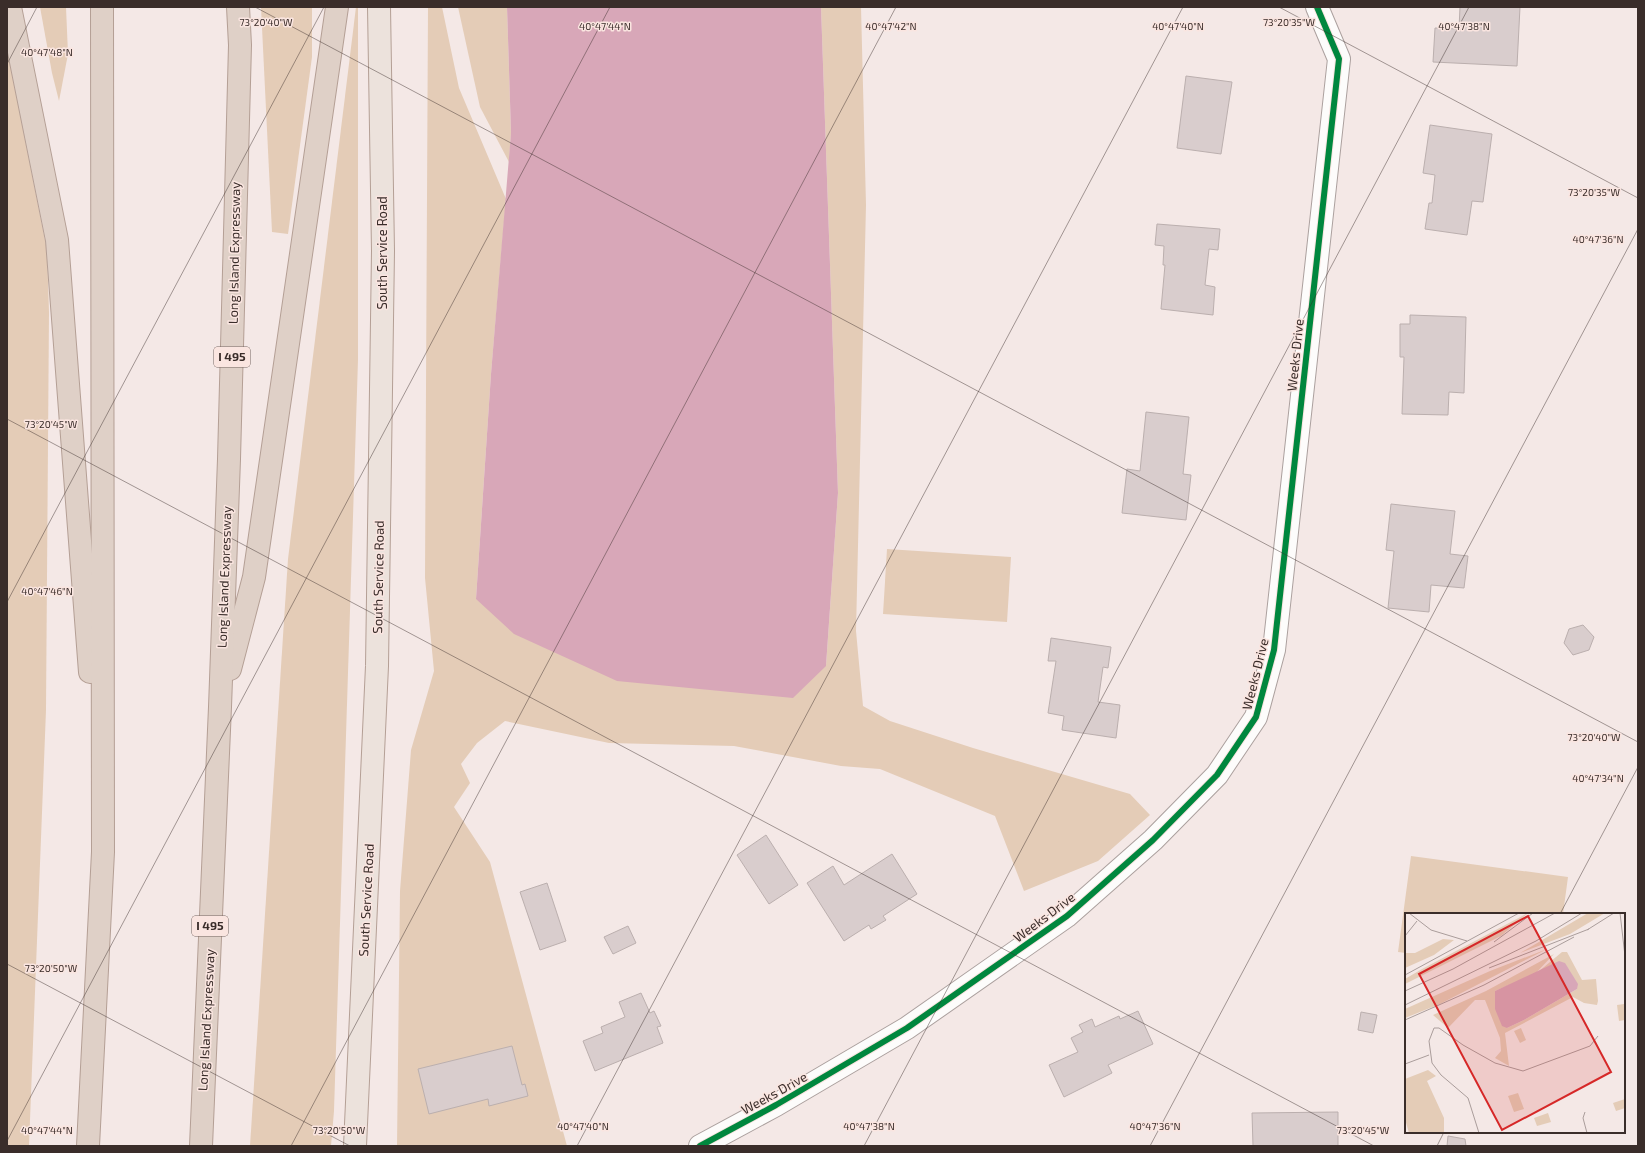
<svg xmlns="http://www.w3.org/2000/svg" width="1645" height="1153" viewBox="0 0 1645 1153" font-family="'Exo 2',sans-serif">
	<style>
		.green { fill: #e4ccb7 }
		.water { fill: #d8a7b8 }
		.building { fill: #d9cdcd; stroke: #bbafae }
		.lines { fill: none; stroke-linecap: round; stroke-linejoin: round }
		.minor-casing { stroke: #aba09e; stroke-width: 24 }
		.major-casing { stroke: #b49f95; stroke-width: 24 }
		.highway-casing { stroke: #b49f95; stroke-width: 24 }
		.minor { stroke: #fdfcfb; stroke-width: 22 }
		.major { stroke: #ece2dc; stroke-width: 22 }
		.highway { stroke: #dfd0c7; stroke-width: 22 }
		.cycleway-casing { stroke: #fae5e0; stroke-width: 8 }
		.cycleway { stroke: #00873e; stroke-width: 6 }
		.ticks { fill: none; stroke: #3a2d2a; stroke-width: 1; stroke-opacity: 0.45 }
		.labels { text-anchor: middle; stroke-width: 3; stroke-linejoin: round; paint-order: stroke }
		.shield { fill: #fae5e0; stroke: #746461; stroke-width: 1 }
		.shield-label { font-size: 12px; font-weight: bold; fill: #3a2d2a }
		.street-label { font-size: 13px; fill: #3a2d2a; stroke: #fae5e0 }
		.inset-road { fill: none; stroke: #aa9d9b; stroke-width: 1 }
		.view { fill: #d62828; fill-opacity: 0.15; stroke: #d62828; stroke-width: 2 }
		.inset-edge { fill: none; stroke: #3a2d2a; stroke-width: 2 }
		.ticks-label { font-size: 10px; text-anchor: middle; fill: #3a2d2a; stroke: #fae5e0; stroke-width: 3; stroke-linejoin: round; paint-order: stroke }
	</style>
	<rect width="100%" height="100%" fill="#f4e8e6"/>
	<g class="green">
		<path d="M40 7H66L68 54 59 101 52 73Z"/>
		<path d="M261 7H312V57L288 234 272 232Z"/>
		<path d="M356 7H358V360L334 1111 331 1146H250L288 559Z"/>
		<path d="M428 7H442L459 88 506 199 491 374 476 599 826 666 838 493 821 7H861L866 205 856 631 863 706 890 721 973 748 1130 794 1150 815 1098 861 1024 891 995 816 880 769 841 766 734 746 609 743 505 721 477 743 461 764 470 783 454 807 490 862 567 1146H397L400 891 411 750 434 671 425 578Z"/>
		<path d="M458 7H507L511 133 509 162 480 107Z"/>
		<path d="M7 49 47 250 49 312 46 710 29 1146H7Z"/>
		<path d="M887 549 1011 557 1007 622 883 614Z"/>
		<path d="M1411 856 1568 877 1563 914H1406V953L1398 952Z"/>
	</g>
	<path class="water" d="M507 7H821L838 493 826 666 793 698 617 681 514 634 476 599 491 374 511 133Z"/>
	<g class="building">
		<path d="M1460 7H1520L1517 66 1433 62 1435 28 1459 29Z"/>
		<path d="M1186 76 1232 82 1221 154 1177 148Z"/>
		<path d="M1430 125 1492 134 1483 202 1472 201 1467 235 1425 229 1429 203H1432L1435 175 1423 173Z"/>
		<path d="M1157 224 1220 229 1218 250 1209 249 1205 285 1215 287 1213 315 1161 309 1165 265H1163L1164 246 1155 245Z"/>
		<path d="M1410 315 1466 317 1464 393 1449 392 1448 415 1402 414 1404 357H1400V324H1410Z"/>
		<path d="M1146 412 1189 417 1183 474 1191 475 1186 520 1122 513 1127 469 1140 471Z"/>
		<path d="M1391 504 1455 511 1450 554 1468 556 1464 588 1431 585 1429 612 1388 608 1394 551 1386 550Z"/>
		<path d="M1583 625 1594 637 1589 650 1573 655 1564 643 1569 629Z"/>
		<path d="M1051 638 1111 647 1108 668 1103 667 1098 702 1120 705 1116 738 1062 730 1064 716 1048 713 1056 661H1048Z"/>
		<path d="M766 835 798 885 769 904 737 855Z"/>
		<path d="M892 854 917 894 883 916 886 920 871 929 869 925 844 941 807 883 833 866 844 885Z"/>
		<path d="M547 883 566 941 540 950 520 892Z"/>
		<path d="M628 926 636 943 613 954 604 937Z"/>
		<path d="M641 993 650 1013 654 1011 661 1026 657 1027 663 1043 595 1071 583 1041 603 1033 601 1027 625 1017 619 1002Z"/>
		<path d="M1138 1011 1153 1044 1108 1065 1112 1073 1064 1097 1049 1065 1078 1052 1071 1038 1083 1032 1079 1025 1092 1019 1095 1027 1119 1016 1120 1019Z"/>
		<path d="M1361 1012 1377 1015 1373 1033 1358 1030Z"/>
		<path d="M512 1046 522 1085 525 1084 528 1096 489 1106 488 1099 429 1114 418 1069Z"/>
		<path d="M1338 1112V1146H1253L1252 1113Z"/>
		<path d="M1448 1136 1465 1139 1466 1146H1447Z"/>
	</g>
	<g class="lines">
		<g class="minor-casing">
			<path id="minor" d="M700 1146 776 1105 907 1028 1067 916 1153 840 1217 775 1256 717 1274 650 1339 59 1317 7"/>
		</g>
		<g class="major-casing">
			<path id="major" d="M355 1146 377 666 383 251 379 7"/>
		</g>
		<g class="highway-casing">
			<g id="highway">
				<path d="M10 7 57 240 90 672"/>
				<path d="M230 669 254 577 337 7"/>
				<path d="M88 1146 103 852 102 7"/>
				<path d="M201 1146 220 707 229 459 240 45 238 7"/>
			</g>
		</g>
		<use href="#minor" class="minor"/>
		<use href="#major" class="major"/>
		<use href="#highway" class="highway"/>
		<g class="cycleway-casing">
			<path id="cycleway" d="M700 1146 776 1105 907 1028 1067 916 1153 840 1217 775 1256 717 1274 650 1339 59 1317 7"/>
		</g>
		<use href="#cycleway" class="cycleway"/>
	</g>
	<path class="ticks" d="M255 7 1638 742M1279 7 1638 198M7 64 37 7M7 419 1374 1146M7 602 324 7M1560 914 1638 767M7 964 350 1146M7 1141 610 7M291 1146 896 7M577 1146 1183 7M864 1146 1469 7M1150 1146 1638 229M1437 1146 1444 1132"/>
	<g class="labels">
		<g class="shield">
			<rect x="214" y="347" width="36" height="20" rx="3"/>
			<rect x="192" y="916" width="36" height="20" rx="3"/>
		</g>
		<g class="shield-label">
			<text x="232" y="361">I 495</text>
			<text x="210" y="930">I 495</text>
		</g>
		<g class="street-label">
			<text transform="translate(234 253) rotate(-89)" y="5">Long Island Expressway</text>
			<text transform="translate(382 253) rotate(-90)" y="5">South Service Road</text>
			<text transform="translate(1295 355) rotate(-84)" y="5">Weeks Drive</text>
			<text transform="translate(224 577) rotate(-88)" y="5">Long Island Expressway</text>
			<text transform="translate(378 577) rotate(-89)" y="5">South Service Road</text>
			<text transform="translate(1255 674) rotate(-76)" y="5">Weeks Drive</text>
			<text transform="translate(366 900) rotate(-87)" y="5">South Service Road</text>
			<text transform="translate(1044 917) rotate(-37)" y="5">Weeks Drive</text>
			<text transform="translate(206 1020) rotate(-87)" y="5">Long Island Expressway</text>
			<text transform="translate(774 1093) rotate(-29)" y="5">Weeks Drive</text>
		</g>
	</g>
	<g transform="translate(1405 913)">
		<rect width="220" height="220" fill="#f4e8e6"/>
		<path d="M123 0 96 23 0 71V66L17 56ZM183 0H200L165 21 115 40ZM38 26 49 27 29 42 0 55V40H10ZM142 36 35 91 0 105V96L85 58ZM157 39H162L177 67 191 66 193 88 192 92 179 90 168 84 100 120 104 153 90 145 96 138 95 125 80 87H70L43 115 28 102 81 78 149 41 130 61 90 78 102 115 119 107 172 76 136 58 133 59ZM219 91 220 107 214 108 212 92ZM116 115 121 127 115 130 109 118ZM23 157 31 163 22 168 39 205V220H4L0 206V166ZM113 180 119 196 109 199 103 183ZM220 186V195L211 198 208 190ZM143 200 146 209 132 213 129 205Z" fill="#e4ccb7"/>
		<path d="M154 48 160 50 173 71 172 76 119 107 102 115 97 113 90 96V78Z" fill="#d8a7b8"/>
		<path class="inset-road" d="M4 0 26 17 62 28M215 0 220 43M182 17 209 0M0 23 12 8M89 29 128 0M84 55 184 16M0 62 114 0M0 78 48 56 150 0M0 92 131 28 177 0M0 107 79 72 169 24M0 151 24 142M180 199 178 205 182 220M74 220 63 185 36 162 27 150 24 128 29 115H34L58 132 90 150 118 158 185 133 193 123"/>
		<path class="view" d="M123 3 206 159 97 217 14 61Z"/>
		<rect width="220" height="220" class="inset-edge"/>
	</g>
	<g class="ticks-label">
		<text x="266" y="26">73°20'40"W</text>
		<text x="1289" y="26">73°20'35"W</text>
		<text x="605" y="30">40°47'44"N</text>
		<text x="891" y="30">40°47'42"N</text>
		<text x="1178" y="30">40°47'40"N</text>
		<text x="1464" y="30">40°47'38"N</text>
		<text x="47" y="56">40°47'48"N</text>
		<text x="1594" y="196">73°20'35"W</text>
		<text x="1598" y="243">40°47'36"N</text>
		<text x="51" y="428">73°20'45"W</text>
		<text x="47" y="595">40°47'46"N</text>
		<text x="1594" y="741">73°20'40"W</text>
		<text x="1598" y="782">40°47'34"N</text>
		<text x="51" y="972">73°20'50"W</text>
		<text x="583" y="1130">40°47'40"N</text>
		<text x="869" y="1130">40°47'38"N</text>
		<text x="1155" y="1130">40°47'36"N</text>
		<text x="339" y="1134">73°20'50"W</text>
		<text x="1363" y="1134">73°20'45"W</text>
		<text x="47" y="1134">40°47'44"N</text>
	</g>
	<rect width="1645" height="1153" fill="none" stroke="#3a2d2a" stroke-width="16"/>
</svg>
